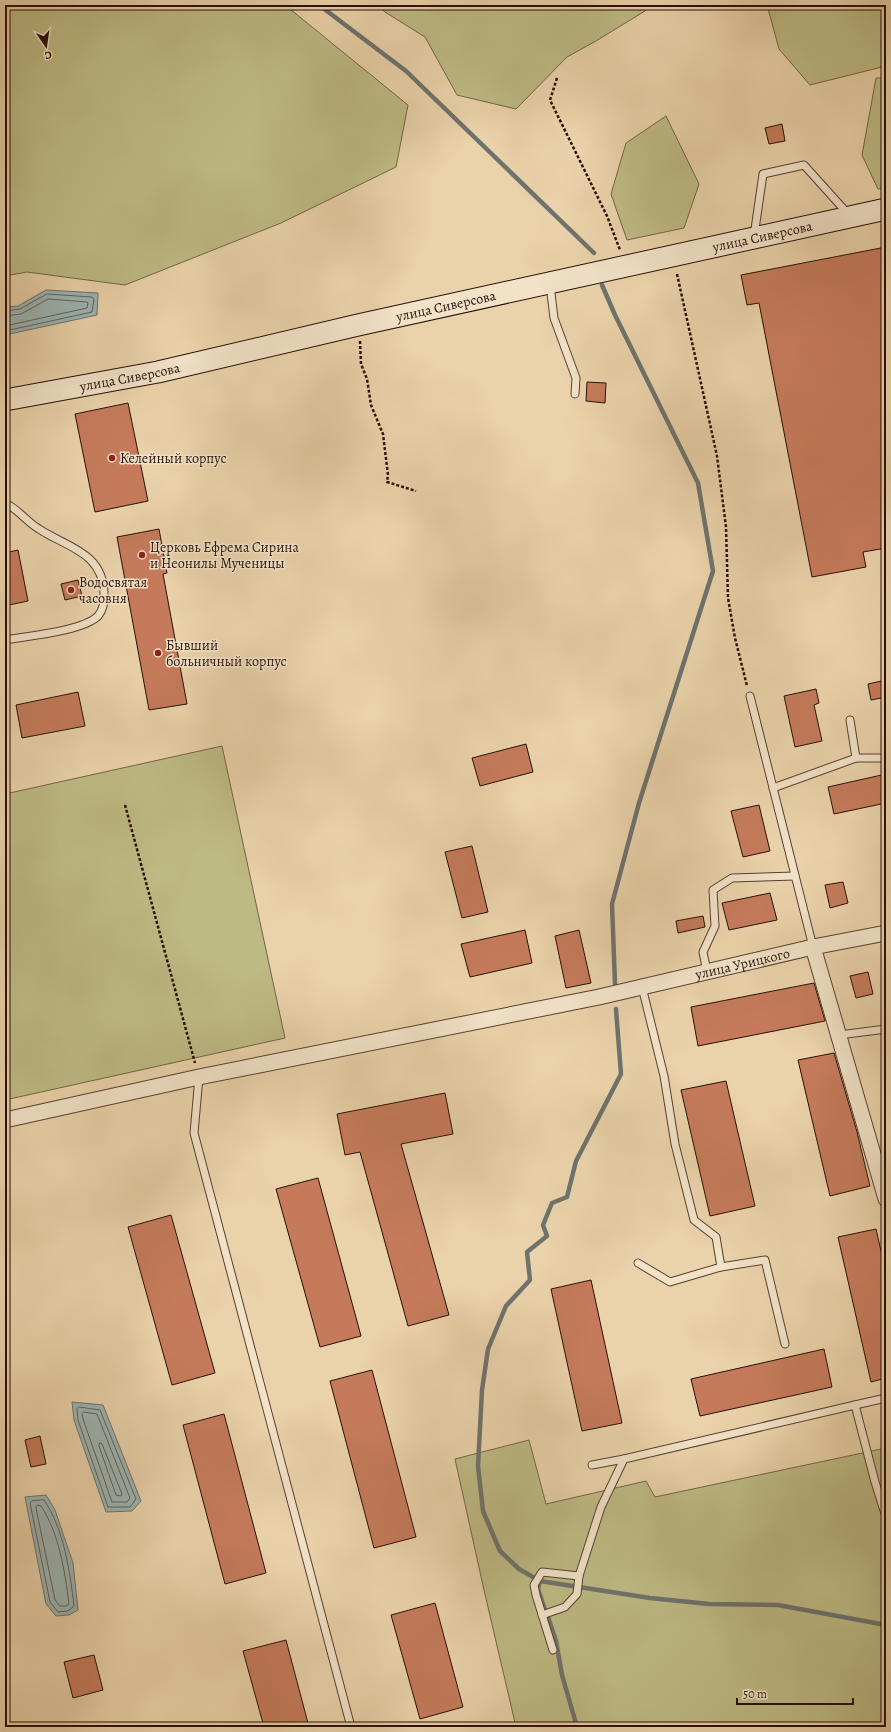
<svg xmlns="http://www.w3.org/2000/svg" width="891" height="1732" viewBox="0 0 891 1732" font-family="Alegreya,serif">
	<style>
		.green { fill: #beba84; stroke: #736445 }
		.water { fill: #9cb5b4; stroke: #6e736e }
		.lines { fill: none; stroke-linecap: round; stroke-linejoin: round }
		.shore { stroke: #62625d; stroke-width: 1 }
		.stream { stroke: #6e736e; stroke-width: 4.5 }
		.building { fill: #c57b5b; stroke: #280f06 }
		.lane-casing { stroke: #58402f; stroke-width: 9 }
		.street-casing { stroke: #58402f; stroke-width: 17 }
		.secondary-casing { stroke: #280f06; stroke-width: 23 }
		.path { stroke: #280f06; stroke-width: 2.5; stroke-dasharray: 3 2; stroke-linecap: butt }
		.lane { stroke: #f1e2c8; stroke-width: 7 }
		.street { stroke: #f1e2c8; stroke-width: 15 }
		.secondary { stroke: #f1e2c8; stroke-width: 21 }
		.poi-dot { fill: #8f2418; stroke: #f1e2c8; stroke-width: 1.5 }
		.labels { text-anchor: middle; stroke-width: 3; stroke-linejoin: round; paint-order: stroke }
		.street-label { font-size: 14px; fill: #280f06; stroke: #f1e2c8 }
		.poi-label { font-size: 14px; fill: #280f06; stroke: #f1e2c8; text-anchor: start }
	</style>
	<rect width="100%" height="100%" fill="#ead2aa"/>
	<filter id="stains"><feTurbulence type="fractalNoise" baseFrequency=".005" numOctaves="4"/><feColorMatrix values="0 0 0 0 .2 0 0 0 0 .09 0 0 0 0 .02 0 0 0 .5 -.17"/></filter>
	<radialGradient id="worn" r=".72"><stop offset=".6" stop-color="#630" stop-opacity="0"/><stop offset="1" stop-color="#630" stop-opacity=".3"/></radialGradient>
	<g class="green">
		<path d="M5 5H285L408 105 396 167 281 223 125 285 27 272 5 276Z"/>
		<path d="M378 5H646L645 11 596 41 567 57 516 109 457 95 425 37 385 12Z"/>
		<path d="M767 5H886V66L810 85 779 49Z"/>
		<path d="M876 78H886V188L878 189 862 155Z"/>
		<path d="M666 116 699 184 684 228 627 240 611 194 626 143Z"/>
		<path d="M222 746 285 1038 5 1100V794Z"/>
		<path d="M529 1440 546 1504 646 1481 655 1497 886 1448V1727H516L484 1590 455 1459Z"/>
	</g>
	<g class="water">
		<path d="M46 290 98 293 97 315 5 335V307L18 306Z"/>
		<path d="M72 1402 103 1405 141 1501 132 1511 106 1512 74 1420Z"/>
		<path d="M46 1495 55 1510 73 1563 78 1610 69 1615 56 1616 46 1604 25 1497Z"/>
	</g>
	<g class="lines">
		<g class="shore">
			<path d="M5 311 20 309 47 294 92 297 94 299 92 312 5 331"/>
			<path d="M5 316 21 314 48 299 87 302 88 303 87 308 5 326"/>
			<path d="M79 1407 100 1410 136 1499 130 1507H108L78 1420 77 1409Z"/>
			<path d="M84 1412 97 1414 130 1498 127 1502H112L83 1419 82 1414Z"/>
			<path d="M100 1443 102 1444 122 1494 121 1496 116 1495 99 1446Z"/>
			<path d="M44 1500C64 1529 70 1572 74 1606L68 1611 58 1612 50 1602 30 1503 32 1501Z"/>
			<path d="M38 1505 41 1506C59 1533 65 1572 69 1604L66 1606H60L55 1600 36 1508Z"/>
		</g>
		<g class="stream">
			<path d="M319 5 406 71 594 253"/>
			<path d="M602 285 615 315 698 483 713 571 639 803 612 904 615 984"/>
			<path d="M616 1009 621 1074 576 1161 567 1197 552 1203 543 1225 547 1236 527 1252 530 1280 506 1306 488 1349 482 1390 478 1466 483 1511 500 1551 519 1569 540 1581 650 1598 709 1604 778 1605 886 1625"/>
			<path d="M540 1581 538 1589 545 1610"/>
			<path d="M548 1617 556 1641 562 1675 577 1727"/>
		</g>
	</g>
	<g class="building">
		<path d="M782 124 785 141 769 144 765 128Z"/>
		<path d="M886 247V548L863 552 866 567 812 577 759 303 747 305 741 275Z"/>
		<path d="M587 382 606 383 605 403 586 401Z"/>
		<path d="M128 403 148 501 95 512 75 414Z"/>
		<path d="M159 529 167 573 163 574 187 704 149 710 117 537Z"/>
		<path d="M18 550 28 601 9 605 7 594H5V553Z"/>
		<path d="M78 580 82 596 65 600 61 584Z"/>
		<path d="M886 680V697L871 700 868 684Z"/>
		<path d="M816 689 819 703 814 705 822 741 795 747 784 696Z"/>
		<path d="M78 692 85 726 22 738 16 705Z"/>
		<path d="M526 744 533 772 480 786 472 758Z"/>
		<path d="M886 774V803L834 814 828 787Z"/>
		<path d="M759 805 770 851 743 857 731 811Z"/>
		<path d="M472 846 488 912 462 918 445 852Z"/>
		<path d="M843 882 848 903 830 908 825 885Z"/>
		<path d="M770 893 777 920 729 930 722 903Z"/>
		<path d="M703 916 705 927 678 933 676 921Z"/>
		<path d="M525 930 532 963 470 977 461 944Z"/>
		<path d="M579 930 591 983 566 988 555 936Z"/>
		<path d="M868 972 873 994 856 998 850 976Z"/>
		<path d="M814 983 825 1021 698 1046 691 1007Z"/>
		<path d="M834 1053 857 1132 870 1186 830 1196 798 1060Z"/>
		<path d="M726 1081 755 1206 710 1216 681 1090Z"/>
		<path d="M445 1093 453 1134 401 1144 449 1315 408 1326 360 1152 345 1155 337 1114Z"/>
		<path d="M318 1178 361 1336 320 1347 276 1189Z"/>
		<path d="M171 1215 215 1373 172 1385 128 1227Z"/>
		<path d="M876 1229 886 1273V1378L871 1382 838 1237Z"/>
		<path d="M591 1280 622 1423 582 1431 551 1289Z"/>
		<path d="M824 1349 832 1387 700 1416 691 1379Z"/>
		<path d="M372 1370 416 1537 374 1548 330 1381Z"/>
		<path d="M224 1414 266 1573 225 1584 183 1425Z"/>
		<path d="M40 1436 46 1464 31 1467 25 1440Z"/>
		<path d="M435 1603 463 1707 420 1719 391 1615Z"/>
		<path d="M286 1640 309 1727H264L243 1651Z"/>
		<path d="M94 1655 103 1690 73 1698 64 1662Z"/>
	</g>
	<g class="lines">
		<g class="lane-casing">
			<g id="lane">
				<path d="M754 236 763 174 804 165 849 215"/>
				<path d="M550 285 554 318 576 378 575 394"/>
				<path d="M5 503C18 509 27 522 39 529 66 547 103 552 104 593 104 601 104 609 98 616 83 631 27 636 5 640"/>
				<path d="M750 696 813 947"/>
				<path d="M856 758H886"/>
				<path d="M773 788 856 758 850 720"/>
				<path d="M707 972 703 952 715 926 713 890 732 878 795 876"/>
				<path d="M839 1035 886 1029"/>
				<path d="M199 1077 194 1133 351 1727"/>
				<path d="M638 1263 670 1282 721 1267 716 1237 694 1220 675 1144 664 1076 642 987"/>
				<path d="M721 1267 765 1260 785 1344"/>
				<path d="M886 1398 855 1405 875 1482 886 1517"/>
				<path d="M592 1465 624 1459"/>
				<path d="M542 1615 565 1607 577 1594 579 1576"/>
				<path d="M553 1650 536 1595 534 1585 542 1572 579 1576 601 1507 624 1459 855 1405"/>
			</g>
		</g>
		<g class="street-casing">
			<g id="street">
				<path d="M813 947 886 1199"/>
				<path id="s1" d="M5 1120 199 1077 599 997 813 947 886 933"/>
			</g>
		</g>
		<g class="secondary-casing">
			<g id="secondary">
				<path id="s2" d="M5 400 158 372 358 325 886 209"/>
			</g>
		</g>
		<g class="path">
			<path d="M557 78 550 100 607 216 620 250"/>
			<path d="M677 274 717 456 726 527 728 598 735 638 747 686"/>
			<path d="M360 341 361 364 367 379 371 405 383 434 388 475 387 482 416 491"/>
			<path d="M125 805 195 1063"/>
		</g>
		<use href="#lane" class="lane"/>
		<use href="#street" class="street"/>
		<use href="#secondary" class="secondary"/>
	</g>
	<g class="poi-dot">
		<circle cx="112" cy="458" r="4"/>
		<circle cx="142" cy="555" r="4"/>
		<circle cx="71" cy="590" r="4"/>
		<circle cx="158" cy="653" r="4"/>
	</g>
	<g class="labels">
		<g class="street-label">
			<text dy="5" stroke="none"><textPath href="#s2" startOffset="775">улица Сиверсова</textPath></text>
			<text dy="5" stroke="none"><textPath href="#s2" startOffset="451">улица Сиверсова</textPath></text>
			<text dy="5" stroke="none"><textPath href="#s2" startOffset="127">улица Сиверсова</textPath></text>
			<text dy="5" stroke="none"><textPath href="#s1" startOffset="754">улица Урицкого</textPath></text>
		</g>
		<g class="poi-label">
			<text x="120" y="463">Келейный корпус</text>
			<text x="150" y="552">Церковь Ефрема Сирина<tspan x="150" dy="16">и Неонилы Мученицы</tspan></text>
			<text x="79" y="587">Водосвятая<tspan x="79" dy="16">часовня</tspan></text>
			<text x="166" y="650">Бывший<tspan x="166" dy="16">больничный корпус</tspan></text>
		</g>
	</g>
	<rect width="891" height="1732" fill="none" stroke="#ead2aa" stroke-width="20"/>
	<rect x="6" y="6" width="879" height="1720" fill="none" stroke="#280f06" stroke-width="2"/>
	<rect x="10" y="10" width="871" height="1712" fill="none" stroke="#280f06"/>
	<g transform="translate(46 46) rotate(167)" stroke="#f1e2c8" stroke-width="3" paint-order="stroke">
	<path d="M0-3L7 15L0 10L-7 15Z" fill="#280f06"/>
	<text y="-6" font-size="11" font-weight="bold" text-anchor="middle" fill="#280f06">С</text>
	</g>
	<path d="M737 1698v6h116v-6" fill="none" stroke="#280f06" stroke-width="2"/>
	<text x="743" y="1698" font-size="12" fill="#280f06" stroke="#f1e2c8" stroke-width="3" paint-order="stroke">50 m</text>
	<rect width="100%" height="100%" filter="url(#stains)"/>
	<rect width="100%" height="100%" fill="url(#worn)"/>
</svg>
